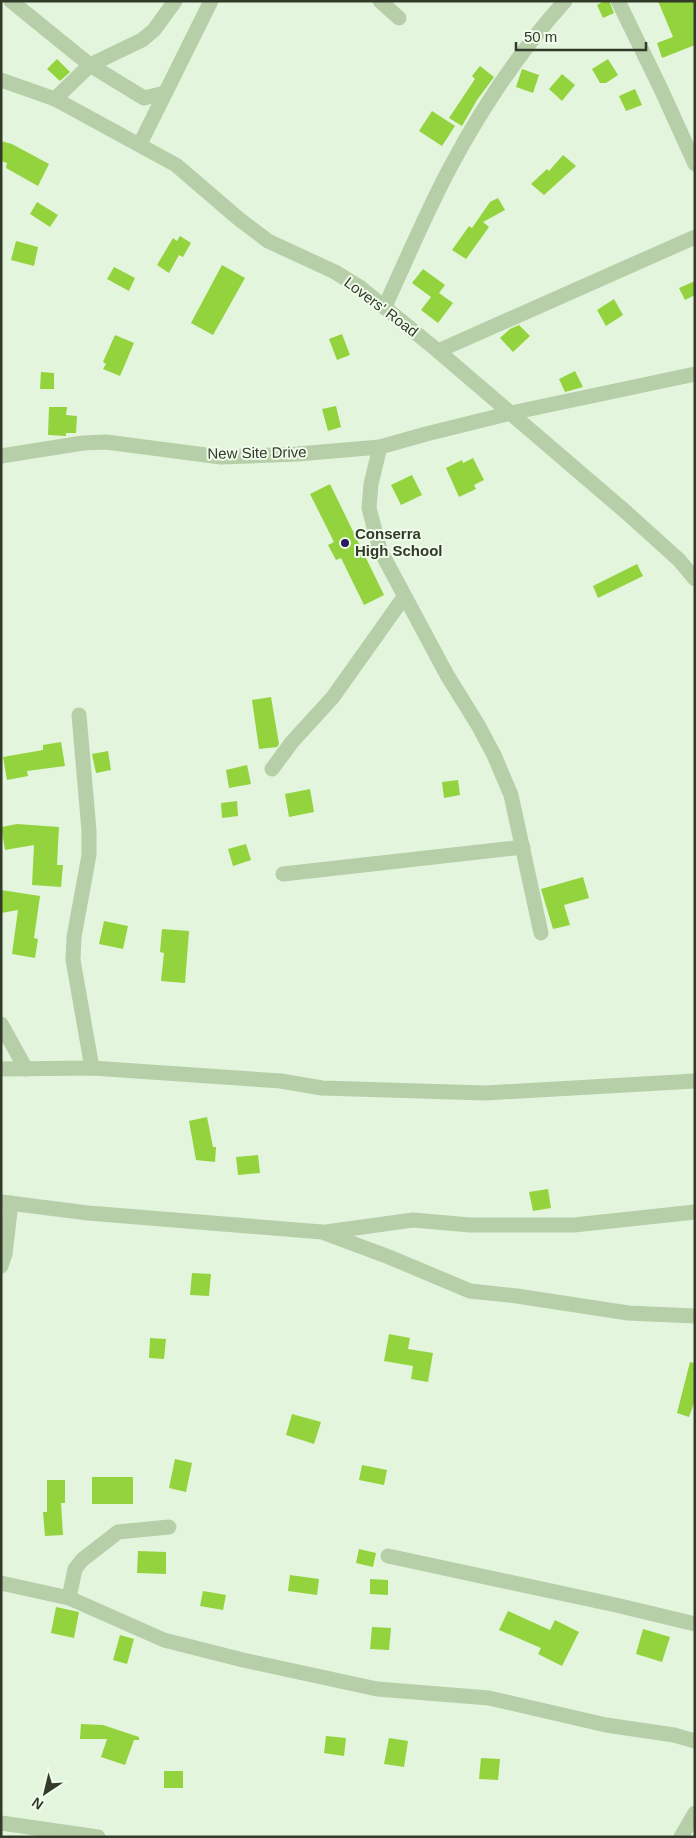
<svg xmlns="http://www.w3.org/2000/svg" width="696" height="1838" font-family="Arial,sans-serif">
	<style>
		.building { fill: #93d33d }
		.lines { fill: none; stroke-linecap: round; stroke-linejoin: round }
		.minor { stroke: #b6cfa8; stroke-width: 15 }
		.poi-dot { fill: #2b1962; stroke: #f0fceb; stroke-width: 2 }
		.labels { text-anchor: middle; stroke-width: 4; stroke-linejoin: round; paint-order: stroke }
		.street-label { font-size: 15px; fill: #323b29; stroke: #f0fceb }
		.poi-label { font-size: 15px; font-weight: bold; fill: #323b29; stroke: #f0fceb; text-anchor: start }
	</style>
	<rect width="100%" height="100%" fill="#e4f5de"/>
	<!-- building -->
	<g class="building">
		<path d="M604,1h5l5,12 -11,5 -6,-13z"/>
		<path d="M658,1h37v44l-33,13 -5,-15 16,-6z"/>
		<path d="M57,59l13,13 -10,9 -13,-12z"/>
		<path d="M608,59l10,16 -12,8h-6l-8,-14z"/>
		<path d="M480,66l14,11 -17,23 -15,26 -13,-8 26,-39 -3,-3z"/>
		<path d="M522,69l17,6 -6,18 -17,-6z"/>
		<path d="M562,74l13,11 -13,16 -13,-12z"/>
		<path d="M635,89l7,16 -16,6 -7,-15z"/>
		<path d="M432,111l23,15 -13,20 -23,-15z"/>
		<path d="M1,141l11,3 37,20 -11,22 -32,-18 1,-5 -6,-2z"/>
		<path d="M563,155l13,11 -32,29 -13,-11 16,-15 2,2z"/>
		<path d="M498,198l7,12 -22,12 6,5 -23,32 -14,-9 17,-24 3,2 18,-26z"/>
		<path d="M37,202l21,13 -8,12 -20,-13z"/>
		<path d="M180,236l11,7 -8,14 -4,-2 -10,18 -12,-8 16,-27 4,3z"/>
		<path d="M16,241l22,6 -4,19 -23,-6z"/>
		<path d="M222,265l23,13 -32,57 -22,-12z"/>
		<path d="M114,267l21,11 -6,13 -22,-12z"/>
		<path d="M423,269l22,16 -6,8 14,10 -15,20 -17,-13 10,-13 -19,-14z"/>
		<path d="M695,281v14l-10,5 -6,-12z"/>
		<path d="M614,299l9,16 -17,11 -9,-16z"/>
		<path d="M519,325l11,11 -17,16 -13,-14 10,-9z"/>
		<path d="M342,334l8,21 -13,5 -8,-21z"/>
		<path d="M115,335l19,8 -14,33 -17,-7 3,-5 -3,-2z"/>
		<path d="M575,371l8,16 -18,5 -6,-13z"/>
		<path d="M41,372l13,1v16h-14z"/>
		<path d="M336,406l5,21 -13,4 -6,-22z"/>
		<path d="M49,407h18l-1,8 11,1 -1,17h-10v3l-18,-1z"/>
		<path d="M473,458l11,22 -10,5 2,4 -17,8 -13,-29 16,-8 1,3z"/>
		<path d="M412,475l10,20 -21,10 -10,-20z"/>
		<path d="M330,484l54,111 -20,10 -23,-47 -5,2 -8,-15 6,-3 -24,-48z"/>
		<path d="M637,564l6,12 -45,22 -5,-12z"/>
		<path d="M271,697l8,47 -2,3 -18,2 -7,-49z"/>
		<path d="M61,742l4,24 -38,5 1,5 -21,4 -4,-23 40,-7v-5z"/>
		<path d="M108,751l3,19 -15,3 -4,-19z"/>
		<path d="M247,765l4,19 -22,4 -3,-18z"/>
		<path d="M458,780l2,15 -16,3 -2,-16z"/>
		<path d="M310,789l4,23 -25,5 -4,-23z"/>
		<path d="M237,801l1,15 -16,2 -1,-15z"/>
		<path d="M17,824l42,3 -2,38h6l-2,22 -29,-2 2,-40 -29,5 -4,-23z"/>
		<path d="M246,844l5,16 -18,6 -5,-17z"/>
		<path d="M583,877l6,21 -25,7 6,20 -17,4 -12,-40z"/>
		<path d="M1,890l39,6 -6,42 4,1 -3,19 -23,-4 6,-44 -17,3z"/>
		<path d="M104,921l24,5 -5,23 -24,-5z"/>
		<path d="M162,929l27,2 -4,52 -24,-2 3,-28 -4,-1z"/>
		<path d="M207,1117l6,30h3l-1,15 -19,-2 -7,-39z"/>
		<path d="M258,1155l2,18 -22,2 -2,-18z"/>
		<path d="M548,1189l3,19 -18,3 -4,-19z"/>
		<path d="M192,1273l19,1 -2,22 -19,-1z"/>
		<path d="M389,1334l21,4 -2,11 25,4 -5,29 -17,-3 2,-13 -29,-5z"/>
		<path d="M150,1338l16,1 -2,20 -15,-1z"/>
		<path d="M690,1362l5,1v37l-6,17 -12,-4z"/>
		<path d="M292,1414l29,8 -7,22 -28,-9z"/>
		<path d="M175,1459l17,4 -6,29 -17,-4z"/>
		<path d="M362,1465l25,5 -3,15 -25,-5z"/>
		<rect x="92" y="1477" width="41" height="27"/>
		<path d="M47,1480h18v23h-4l2,32 -18,1 -2,-24h4z"/>
		<path d="M359,1549l17,4 -3,14 -17,-4z"/>
		<path d="M138,1551l28,1v22l-29,-1z"/>
		<path d="M290,1575l29,4 -2,16 -29,-4z"/>
		<path d="M370,1579l18,1v15l-18,-1z"/>
		<path d="M203,1591l23,4 -3,15 -23,-4z"/>
		<path d="M56,1607l23,5 -5,26 -23,-5z"/>
		<path d="M508,1611l42,19 5,-10 24,12 -17,34 -24,-12 3,-6 -42,-18z"/>
		<path d="M372,1627l19,1 -2,22 -19,-1z"/>
		<path d="M643,1629l27,8 -8,25 -26,-8z"/>
		<path d="M120,1635l14,4 -7,25 -14,-4z"/>
		<path d="M81,1724l22,1 36,12v3h-5l-9,25 -24,-8 6,-18h-27z"/>
		<path d="M326,1736l20,2 -2,18 -20,-3z"/>
		<path d="M389,1738l19,3 -4,26 -20,-3z"/>
		<path d="M481,1758l19,1 -2,21 -19,-1z"/>
		<rect x="164" y="1771" width="19" height="17"/>
	</g>
	<g class="lines">
		<!-- minor -->
		<g class="minor">
			<path d="M11,1l79,64 54,33 21,-5"/>
			<path d="M380,1l19,17"/>
			<path d="M618,1l42,86 35,77"/>
			<path d="M1,80l54,19 121,66 63,54 29,22 67,31 26,16 77,63 189,162 52,47 16,19"/>
			<path d="M55,99l35,-34 52,-25 12,-10 21,-29"/>
			<path d="M140,144l71,-143"/>
			<path d="M385,306c22,-47 42,-96 67,-142 31,-58 69,-114 113,-163"/>
			<path d="M438,351l257,-114"/>
			<path d="M380,447l-9,37 -2,24 11,42 67,125 31,50 16,30 17,40 30,138"/>
			<path d="M1,456l82,-13 23,-1 115,15 77,-3 82,-7 46,-13 85,-21 184,-39"/>
			<path d="M79,715l10,116v24l-15,82 -1,23 19,108"/>
			<path d="M272,769l20,-27 41,-45 71,-100"/>
			<path d="M283,874l240,-27"/>
			<path d="M1,1024l25,45"/>
			<path d="M1,1069l91,-1 189,13 41,7 163,5 210,-12"/>
			<path d="M1,1202l87,11 234,19 67,25 81,34 47,5 111,17 67,3"/>
			<path d="M326,1232l87,-12 57,5h104l121,-13"/>
			<path d="M1,1266l4,-12 6,-51"/>
			<path d="M388,1556l228,49 79,19"/>
			<path d="M1,1583l68,15 95,42 79,20 134,29 112,9 117,27 68,10 21,6"/>
			<path d="M69,1598l6,-29 7,-9 36,-28 51,-5"/>
			<path d="M1,1823l97,14"/>
			<path d="M681,1837l14,-24"/>
		</g>
	</g>
	<!-- markers -->
	<circle class="poi-dot" cx="345" cy="543" r="5"/>
	<g class="labels">
		<!-- street labels -->
		<g class="street-label">
			<text transform="translate(381 307) rotate(37)" y="5">Lovers' Road</text>
			<text transform="translate(257 453) rotate(-1)" y="5">New Site Drive</text>
		</g>
		<!-- poi labels -->
		<g class="poi-label">
			<text x="355" y="539">Conserra<tspan x="355" dy="17">High School</tspan></text>
		</g>
	</g>
	<!-- border -->
	<rect width="696" height="1838" fill="none" stroke="#323b29" stroke-width="5"/>
	<!-- north arrow -->
	<g transform="translate(45 1793) rotate(215)" stroke="#f0fceb" stroke-width="4" paint-order="stroke">
	<path d="M0-4L9 19L0 12L-9 19Z" fill="#323b29"/>
	<text y="-8" font-size="14" font-weight="bold" text-anchor="middle" fill="#323b29">N</text>
	</g>
	<!-- scale -->
	<path d="M516 42v8h130v-8" fill="none" stroke="#323b29" stroke-width="2.5"/>
	<text x="524" y="42" font-size="15" fill="#323b29" stroke="#f0fceb" stroke-width="4" paint-order="stroke">50 m</text>
</svg>
